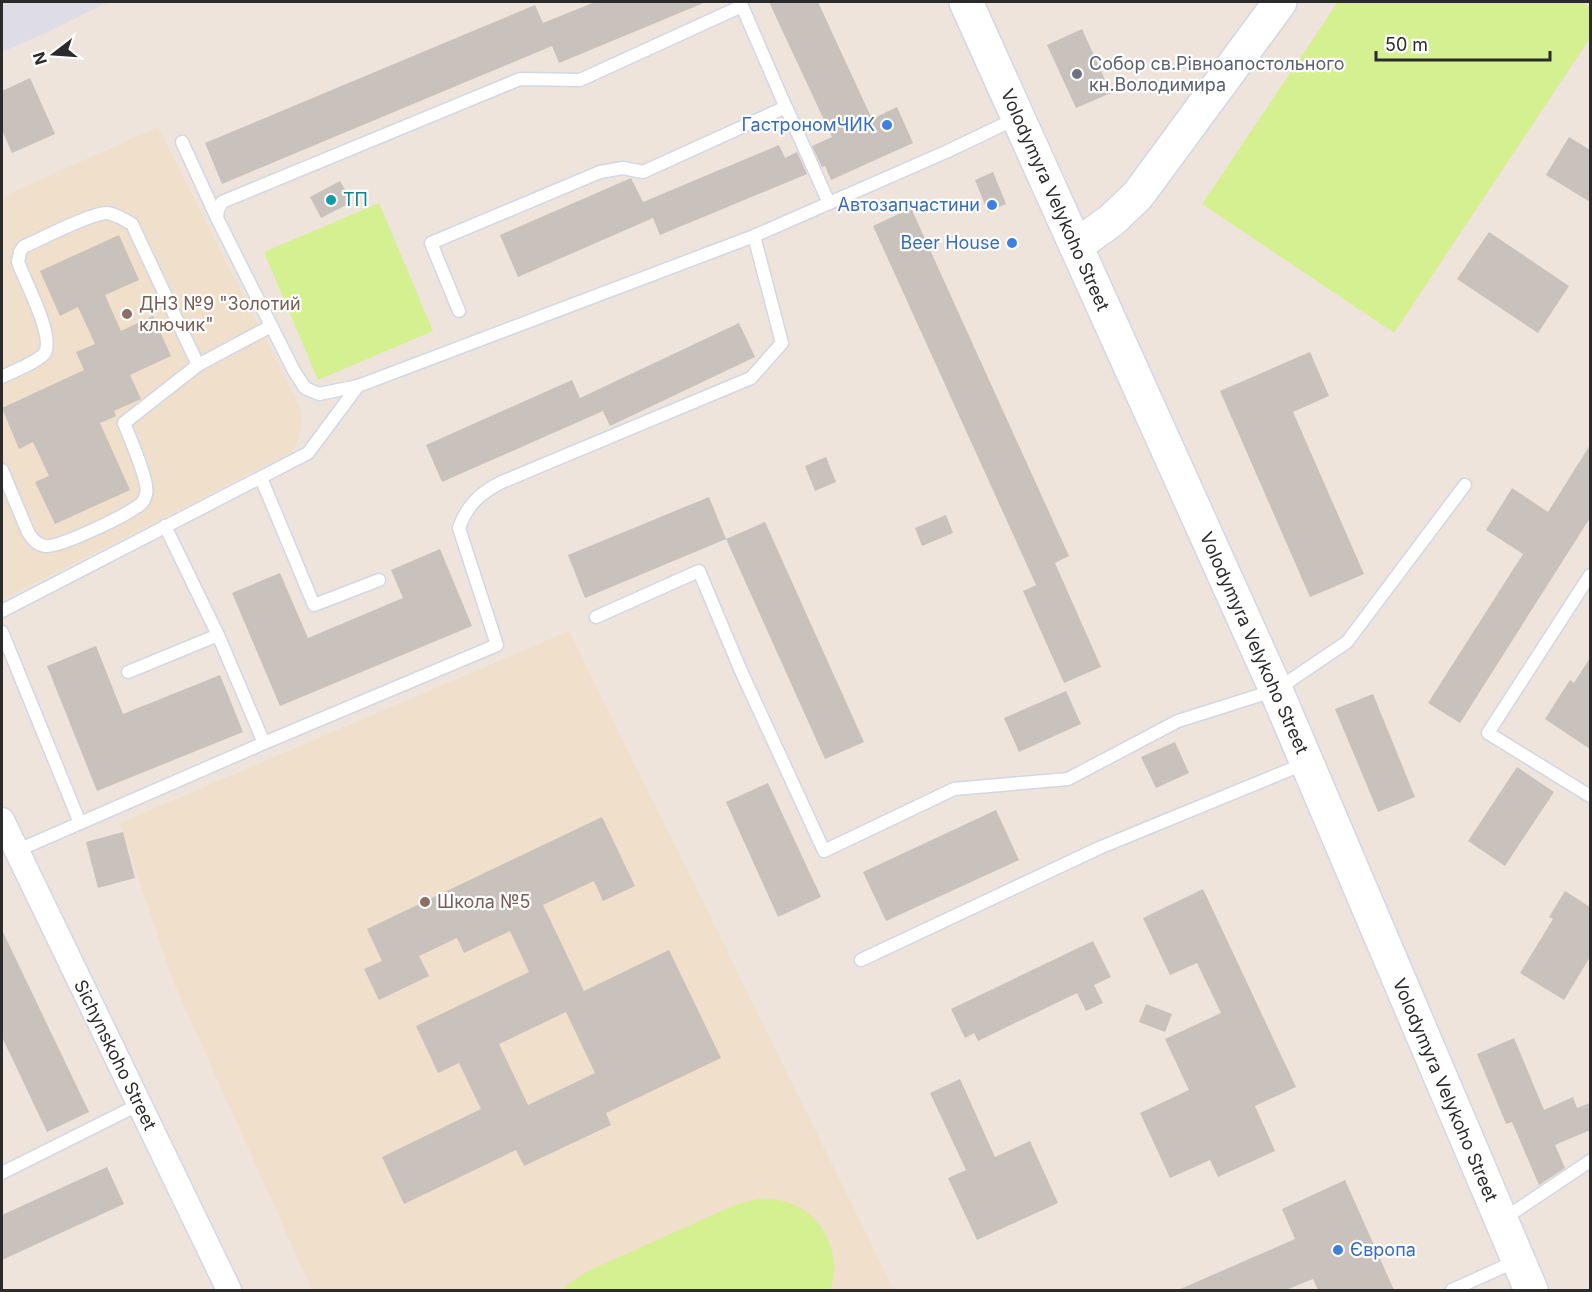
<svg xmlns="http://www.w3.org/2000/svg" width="1592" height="1292" font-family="Inter,sans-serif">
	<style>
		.industrial { fill: #dedde6 }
		.education { fill: #f0dfca }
		.pitch { fill: #d4f090 }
		.building { fill: #c9c1bb; fill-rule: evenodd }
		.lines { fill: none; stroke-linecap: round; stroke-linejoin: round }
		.service-casing { stroke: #d1d7e4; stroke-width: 15 }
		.minor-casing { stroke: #d1d7e4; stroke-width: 27 }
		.secondary-casing { stroke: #d1d7e4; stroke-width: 36 }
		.service { stroke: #fff; stroke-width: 12 }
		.minor { stroke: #fff; stroke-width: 24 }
		.secondary { stroke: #fff; stroke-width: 33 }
		.worship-dot { fill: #6b7280; stroke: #fff; stroke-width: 2 }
		.shop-dot { fill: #3f7fe0; stroke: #fff; stroke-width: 2 }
		.culture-dot { fill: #0f9aa8; stroke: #fff; stroke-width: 2 }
		.education-dot { fill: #8d6e63; stroke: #fff; stroke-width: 2 }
		.labels { text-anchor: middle; stroke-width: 4.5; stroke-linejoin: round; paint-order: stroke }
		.worship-label { font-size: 18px; fill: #5b616d; stroke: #fff; text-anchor: start }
		.shop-label { font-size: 18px; fill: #366cbe; stroke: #fff; text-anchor: end }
		.culture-label { font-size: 18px; fill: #0d838f; stroke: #fff; text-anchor: start }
		.street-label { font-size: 18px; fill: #2b2b2b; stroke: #fff }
		.education-label { font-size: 18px; fill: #785e54; stroke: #fff; text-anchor: start }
	</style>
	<rect width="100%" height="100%" fill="#eee4dc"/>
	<!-- industrial -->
	<path class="industrial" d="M2,2h107l-72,35 -35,15z"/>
	<!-- education -->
	<g class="education">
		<path d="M158,127l142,281 2,15 -4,19 -7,10 -5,3 -284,145v-403z"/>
		<path d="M569,631l325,659h-582l-139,-309 -53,-158z"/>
	</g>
	<!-- pitch -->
	<g class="pitch">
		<path d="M1338,2h244l8,5v31l-196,295 -192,-129z"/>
		<path d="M379,203l54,128 -115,49 -54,-128z"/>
		<path d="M758,1199c15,0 29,1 42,9 27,15 42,53 30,82h-267l3,-4 20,-14 149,-67z"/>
	</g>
	<!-- building -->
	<g class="building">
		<path d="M595,2h111l-147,61 -7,-17 -330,138 -17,-41 330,-138 8,18z"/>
		<path d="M769,2h49l54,117 25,-12 16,36 -82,37 -6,-14 -3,1 -10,-21 20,-9z"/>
		<path d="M1082,29l29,64 -35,15 -29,-63z"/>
		<path d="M30,78l25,56 -43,19 -10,-23v-39z"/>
		<path d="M1569,137l21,13v52l-44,-27z"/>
		<path d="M779,145l6,13 12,-6 10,22 -147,61 -7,-17 -135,59 -18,-42 131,-57 12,24z"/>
		<path d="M993,172l13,32 -18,8 -13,-32z"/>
		<path d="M340,181l12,21 -31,16 -11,-21z"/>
		<path d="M911,208l158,348 -14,7 46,104 -37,16 -41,-92 13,-6 -163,-359z"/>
		<path d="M1489,232l80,54 -31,47 -81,-54z"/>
		<path d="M119,235l20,45 -34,15 16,36 32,-15 18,40 -41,19 11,24 -27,12 2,5 -16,7 30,67 -75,34 -20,-42 14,-6 -16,-34 -14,7 -17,-41 82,-38 -8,-18 19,-8 -17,-37 -18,9 -20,-45z"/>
		<path d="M739,323l16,34 -145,69 -7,-15 -161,71 -16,-37 146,-65 8,18z"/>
		<path d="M1310,352l19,44 -36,16 71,162 -54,23 -90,-206z"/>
		<path d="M1590,445v73l-130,205 -32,-20 95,-149 -37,-24 26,-42 36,24z"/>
		<path d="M826,457l10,25 -21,9 -10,-25z"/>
		<path d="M709,497l17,42 -141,59 -17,-43z"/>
		<path d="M946,515l7,18 -31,13 -7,-18z"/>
		<path d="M765,522l99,220 -39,17 -99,-220z"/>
		<path d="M440,549l32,77 -192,80 -48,-113 48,-20 28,65 95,-40 -12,-28z"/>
		<path d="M96,646l27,68 97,-39 23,57 -146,59 -50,-125z"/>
		<path d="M1590,658v91l-45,-30 25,-39 4,3z"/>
		<path d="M1066,691l15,33 -62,28 -15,-34z"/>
		<path d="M1373,694l42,103 -37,15 -43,-103z"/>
		<path d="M1175,742l14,31 -33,15 -15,-31z"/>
		<path d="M1517,767l37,25 -49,74 -37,-25z"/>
		<path d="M768,783l53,114 -43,20 -52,-115z"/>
		<path d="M996,810l23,50 -133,61 -23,-49z"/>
		<path d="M602,817l33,69 -32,15 -9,-20 -51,24 41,86 85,-41 52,108 -115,55 5,12 -87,41 -8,-16 -112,54 -22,-47 99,-48 -22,-46 -21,10 -22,-47 113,-54 -19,-41 -46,22 -7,-15 -38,18 10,20 -50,24 -15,-31 18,-8 -15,-32zM566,1012l29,61 -67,32 -29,-61z"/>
		<path d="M123,832l12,46 -37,10 -12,-46z"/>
		<path d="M1203,889l93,198 -41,19 20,45 -57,26 -8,-17 -40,18 -30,-65 49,-23 -24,-51 56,-26 -24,-50 -27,12 -27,-57z"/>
		<path d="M1565,891l25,16v50l-26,43 -44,-27 33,-54 -4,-2z"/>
		<path d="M2,930l87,182 -42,20 -45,-95z"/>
		<path d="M1093,941l18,36 -17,8 9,18 -17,8 -9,-18 -99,48 -4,-8 -9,5 -14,-29z"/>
		<path d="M1146,1004l26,10 -7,18 -26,-10z"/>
		<path d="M1514,1038l30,72 29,-13 4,11 13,-5v27l-35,15 10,23 -26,17 -27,-63 -6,2 -29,-70z"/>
		<path d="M960,1079l35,78 35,-16 28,62 -81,37 -29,-62 18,-8 -36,-77z"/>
		<path d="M107,1167l17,37 -122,56v-45z"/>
		<path d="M1345,1180l49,110h-76l-5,-11 -27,11h-108l117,-51 -13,-30z"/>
	</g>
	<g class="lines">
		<!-- service casing -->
		<g class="service-casing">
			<g id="service">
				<path d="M182,142l35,76"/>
				<path d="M459,311l-28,-68 169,-71 23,-4 20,4 143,-65 43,96"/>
				<path d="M198,365l73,-39"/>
				<path d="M2,377c13,-7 30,-12 41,-22 15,-14 -19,-75 -25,-93l2,-10 3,-5c18,-8 66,-33 83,-34 9,0 18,7 26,11l66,141 -74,58c5,13 26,60 22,71 -1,6 -5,11 -11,14 -13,9 -76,40 -90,38 -8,-1 -13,-7 -17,-14l-26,-62"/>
				<path d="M358,386l-39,8 -14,-6 -11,-17 -77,-153 1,-8 4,-8 298,-123 60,1 162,-74 48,111"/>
				<path d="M261,478l53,127 65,-25"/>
				<path d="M1590,575l-102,158 102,63"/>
				<path d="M2,611l306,-158 50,-67 396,-150 194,-85 69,-33"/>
				<path d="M596,617l103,-46 42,100 83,180 130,-62 114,-10 110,-58 98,-31 71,-48 118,-157"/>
				<path d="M2,632l78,191"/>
				<path d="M218,635l46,108"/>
				<path d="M128,672l90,-37 -53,-109"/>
				<path d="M16,851l248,-108 233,-98 -38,-117c8,-23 22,-36 43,-46l249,-104 31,-35 -28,-107"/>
				<path d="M861,960l238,-112 207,-85"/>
				<path d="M2,1173l138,-69"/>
				<path d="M1502,1220l88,-59"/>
				<path d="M1452,1290l64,-29"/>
			</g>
		</g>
		<!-- minor casing -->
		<g class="minor-casing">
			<path id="minor" d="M2,820l227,470"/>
		</g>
		<!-- secondary casing -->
		<g class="secondary-casing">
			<g id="secondary">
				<path d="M966,2l310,688 255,600"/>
				<path d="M1076,246l36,-26 26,-25 142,-193"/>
			</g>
		</g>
		<!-- service -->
		<use href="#service" class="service"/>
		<!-- minor -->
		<use href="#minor" class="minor"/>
		<!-- secondary -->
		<use href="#secondary" class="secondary"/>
	</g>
	<!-- markers -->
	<circle class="worship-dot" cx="1077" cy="74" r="6"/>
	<g class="shop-dot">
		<circle cx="887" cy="125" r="6"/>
		<circle cx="992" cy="205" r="6"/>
		<circle cx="1012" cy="243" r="6"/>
		<circle cx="1338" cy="1250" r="6"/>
	</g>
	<circle class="culture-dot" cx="331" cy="200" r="6"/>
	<g class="education-dot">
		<circle cx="127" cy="314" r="6"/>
		<circle cx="425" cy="902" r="6"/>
	</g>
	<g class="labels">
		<!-- worship labels -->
		<g class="worship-label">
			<text x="1089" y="70">Собор св.Рівноапостольного<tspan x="1089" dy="21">кн.Володимира</tspan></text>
		</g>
		<!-- shop labels -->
		<g class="shop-label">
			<text x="875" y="131">ГастрономЧИК</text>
			<text x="980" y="211">Автозапчастини</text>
			<text x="1000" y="249">Beer House</text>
			<text x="1350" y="1256" text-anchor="start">Європа</text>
		</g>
		<!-- culture labels -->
		<g class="culture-label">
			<text x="343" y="206">ТП</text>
		</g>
		<!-- street labels -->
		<g class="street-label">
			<text transform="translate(1055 200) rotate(66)" y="6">Volodymyra Velykoho Street</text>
			<text transform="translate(1254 643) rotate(66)" y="6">Volodymyra Velykoho Street</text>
			<text transform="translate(115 1055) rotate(64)" y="6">Sichynskoho Street</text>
			<text transform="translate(1445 1090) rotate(67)" y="6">Volodymyra Velykoho Street</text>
		</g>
		<!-- education labels -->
		<g class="education-label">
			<text x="139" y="310">ДНЗ №9 "Золотий<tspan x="139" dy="21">ключик"</tspan></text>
			<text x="437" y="908">Школа №5</text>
		</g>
	</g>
	<!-- border -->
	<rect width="1592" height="1292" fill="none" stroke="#2b2b2b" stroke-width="6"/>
	<!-- north arrow -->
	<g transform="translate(54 54) rotate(253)" stroke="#ffffff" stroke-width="4.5" paint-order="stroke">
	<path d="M0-4.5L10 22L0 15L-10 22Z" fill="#2b2b2b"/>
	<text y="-9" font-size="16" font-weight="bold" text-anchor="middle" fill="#2b2b2b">N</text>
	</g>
	<!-- scale -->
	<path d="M1376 51v9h174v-9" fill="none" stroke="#2b2b2b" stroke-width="3"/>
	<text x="1385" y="51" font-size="18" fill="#2b2b2b" stroke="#ffffff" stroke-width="4.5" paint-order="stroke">50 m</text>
</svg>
